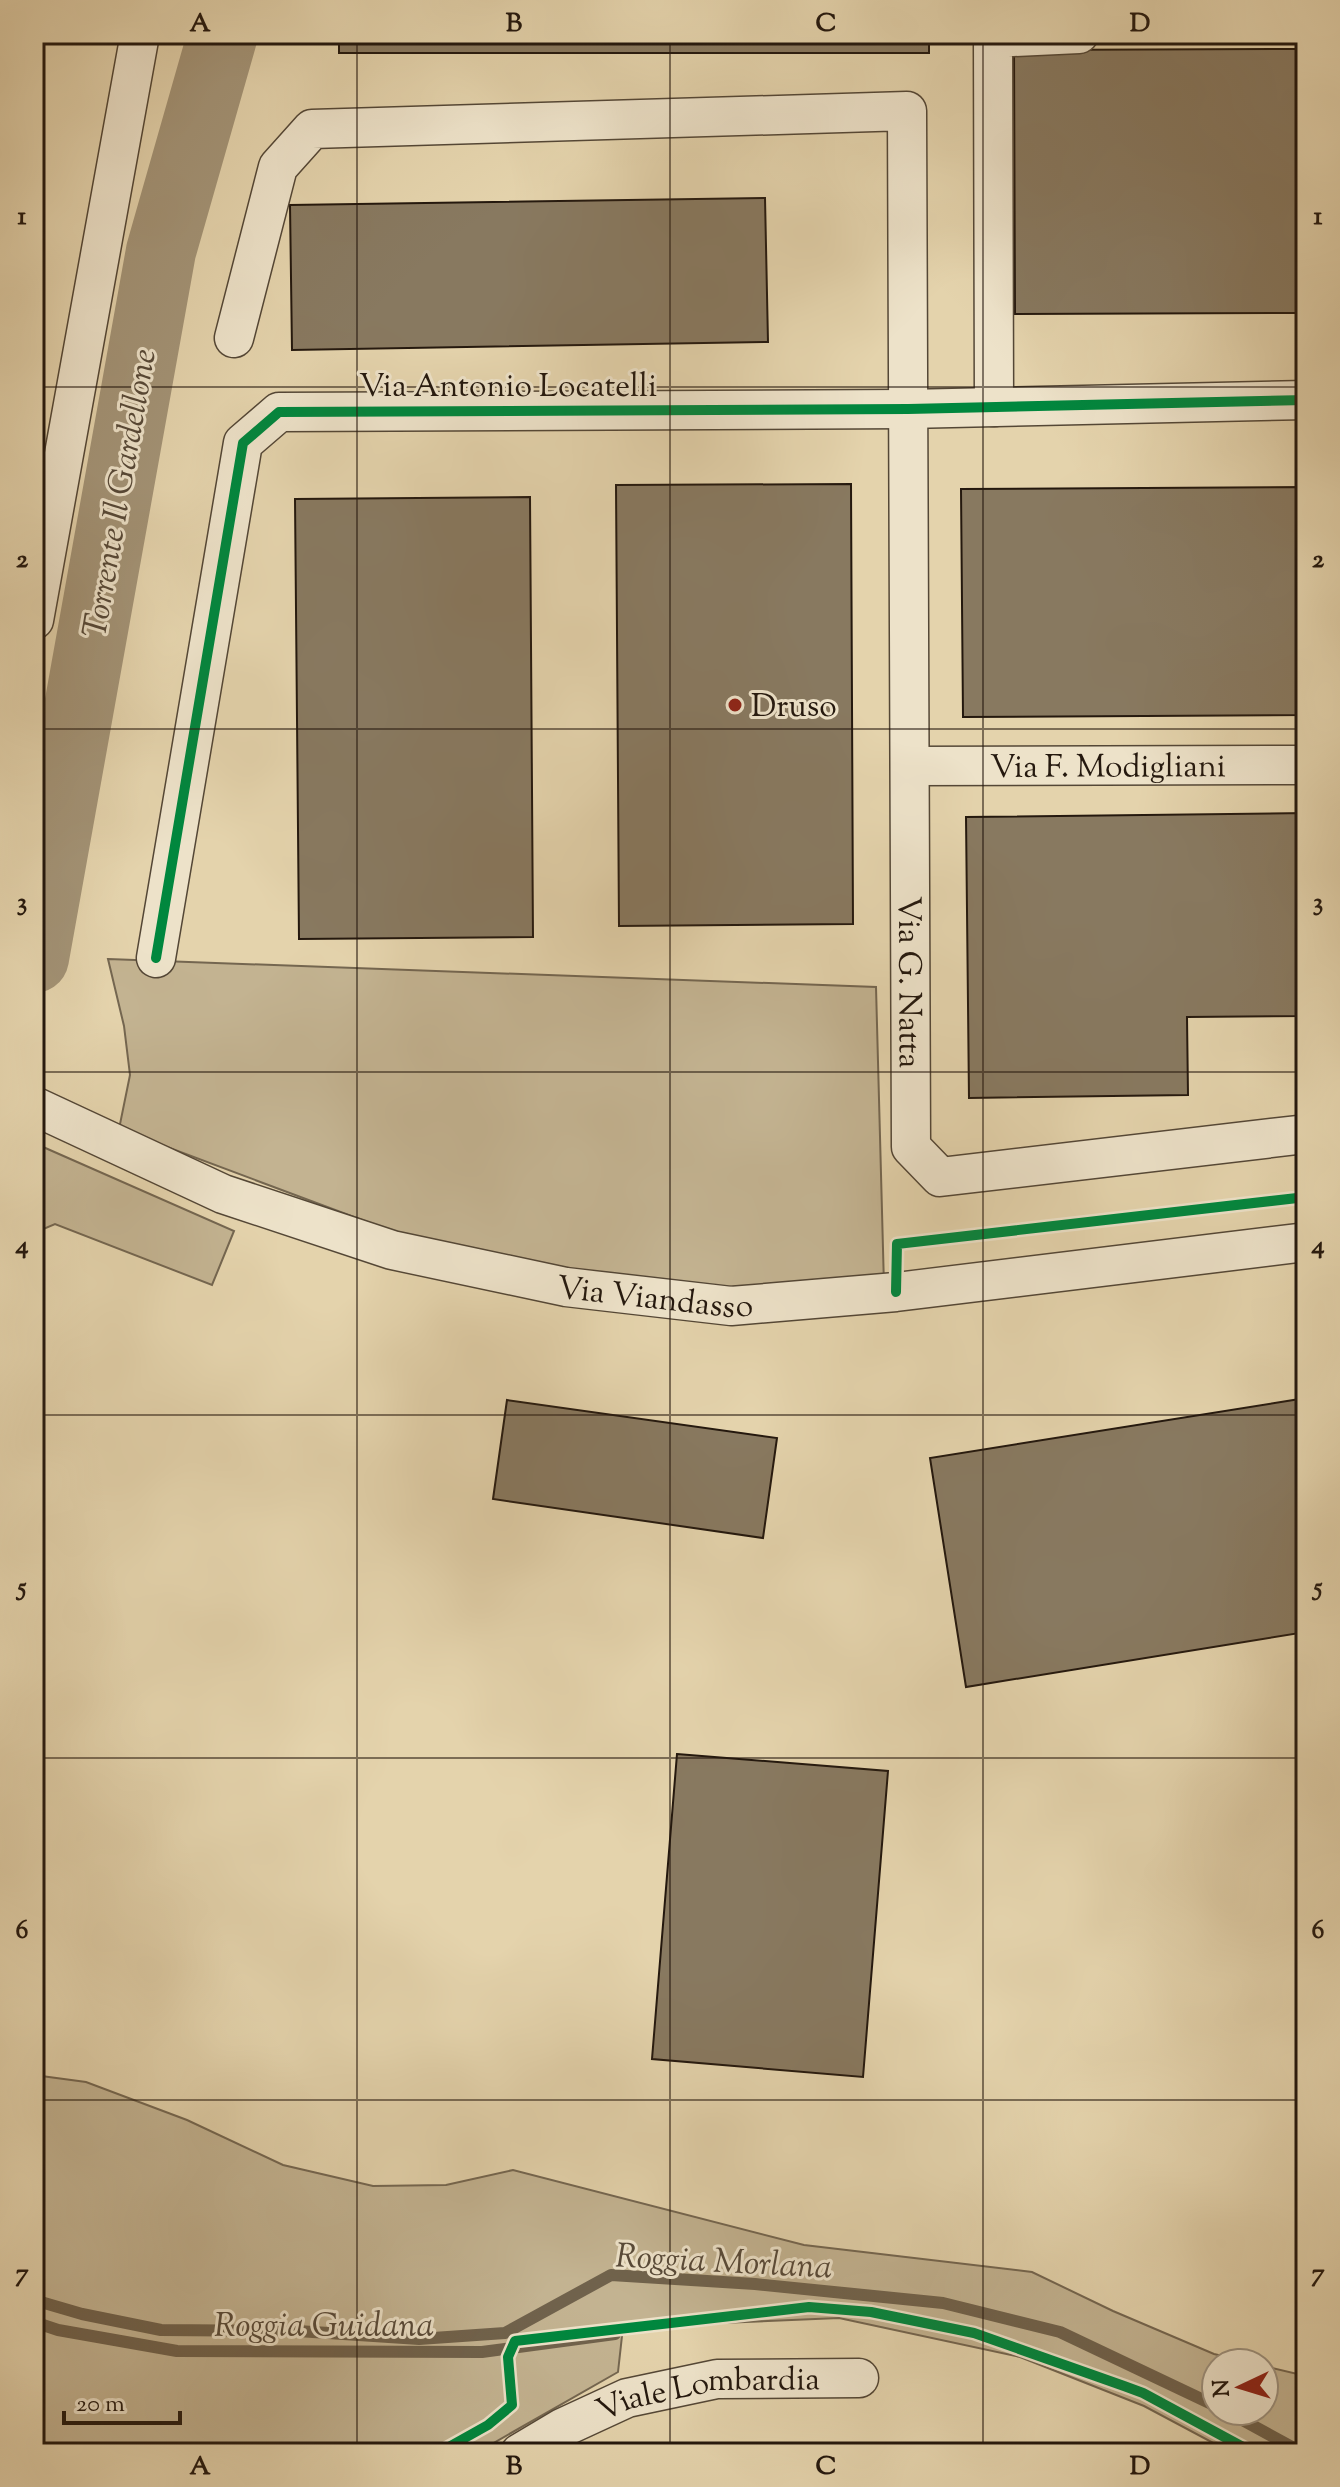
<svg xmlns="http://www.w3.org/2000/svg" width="1340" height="2487" font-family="'Sorts Mill Goudy',serif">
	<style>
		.green { fill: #c3b391; stroke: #746650; stroke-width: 2 }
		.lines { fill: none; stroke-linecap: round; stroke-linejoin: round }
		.stream { stroke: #70624c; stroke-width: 12 }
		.river { stroke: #a39376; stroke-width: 70 }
		.building { fill: #887960; stroke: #24180e; stroke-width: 2 }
		.minor-casing { stroke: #544736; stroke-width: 41 }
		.minor { stroke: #ede2c9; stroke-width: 38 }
		.cycleway-casing { stroke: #ede2c9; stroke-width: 15 }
		.cycleway { stroke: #00873e; stroke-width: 10 }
		.grid { fill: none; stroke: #24180e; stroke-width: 2; stroke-opacity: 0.55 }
		.poi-dot { fill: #8f2418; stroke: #ede2c9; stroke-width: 3 }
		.labels { text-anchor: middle; stroke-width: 6; stroke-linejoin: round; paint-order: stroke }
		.street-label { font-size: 32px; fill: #24180e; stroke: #ede2c9 }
		.poi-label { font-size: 32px; fill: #24180e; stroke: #ede2c9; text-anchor: start }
		.water-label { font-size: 34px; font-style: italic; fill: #574938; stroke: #ede2c9 }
		.neatline { fill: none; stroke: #24180e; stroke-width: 3 }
		.grid-label { font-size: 26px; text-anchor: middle; font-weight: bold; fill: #24180e }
	</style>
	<rect width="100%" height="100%" fill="#e4d3ac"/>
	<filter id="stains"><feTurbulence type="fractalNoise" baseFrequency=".0025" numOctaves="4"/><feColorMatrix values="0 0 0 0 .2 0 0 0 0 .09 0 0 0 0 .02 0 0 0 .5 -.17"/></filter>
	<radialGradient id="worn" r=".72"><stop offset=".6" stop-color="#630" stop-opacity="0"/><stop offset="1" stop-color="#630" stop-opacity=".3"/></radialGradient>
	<!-- green -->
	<g class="green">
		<path d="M108,959l768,28 8,299 -96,6 -172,-11 -184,-30 -62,-28 -251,-94 11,-54 -6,-49z"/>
		<path d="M34,1143l200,88 -22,54 -157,-61 -21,9z"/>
		<path d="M34,2075l52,7 101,38 96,45 90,21 73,-1 67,-15 291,75 228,27 81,39 101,43 39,9h-37v48h48v-45l42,10v77h-74l-88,-47 -124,-49 -181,-39 -216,9 -5,45 -142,81h-366l-76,-8z"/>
	</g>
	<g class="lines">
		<!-- stream -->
		<g class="stream">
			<path d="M34,2300l48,14 79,16 137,1 121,8 86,-6 106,-58 144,9 188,19 117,29 156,74"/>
			<path d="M34,2322l24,8 119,21 305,1 133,-18"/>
			<path d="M1226,2411l77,42"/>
		</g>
		<!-- river -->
		<path class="river" d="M34,958l127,-707 62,-217"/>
	</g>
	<!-- building -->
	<g class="building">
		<rect x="339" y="34" width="590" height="19"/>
		<path d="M1306,49v264l-291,1 -1,-264z"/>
		<path d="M765,198l3,144 -476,8 -2,-145z"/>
		<path d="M851,484l2,440 -234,2 -3,-441z"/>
		<path d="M1306,487v228l-343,2 -2,-228z"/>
		<path d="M530,497l3,440 -234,2 -4,-440z"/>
		<path d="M1306,813v203l-119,1 1,78 -219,3 -3,-281z"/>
		<path d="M1306,1398v234l-340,55 -36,-229z"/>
		<path d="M507,1400l270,38 -14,100 -270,-39z"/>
		<path d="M677,1754l211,17 -25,306 -211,-18z"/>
	</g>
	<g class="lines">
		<!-- minor casing -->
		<g class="minor-casing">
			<g id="minor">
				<path id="s1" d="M234,338l44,-171 34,-38 595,-18 4,1036 29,30 366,-43"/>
				<path d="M994,407l-1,-369 86,-4"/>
				<path d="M34,620l106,-586"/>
				<path id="s2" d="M910,766l396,-1"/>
				<path d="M156,958l87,-515 36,-31 629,-3 398,-9"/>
				<path id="s3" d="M34,1106l189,88 169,56 174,37 165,19 165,-14 410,-50"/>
				<path id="s4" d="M520,2453l42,-25 65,-30 90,-19 142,-1"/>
			</g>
		</g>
		<!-- minor -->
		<use href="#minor" class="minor"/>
		<!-- cycleway casing -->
		<g class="cycleway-casing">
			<g id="cycleway">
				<path d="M156,958l87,-515 36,-31 629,-3 398,-9"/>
				<path d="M896,1292l1,-48 409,-47"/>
				<path d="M438,2453l50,-28 24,-20 -4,-48 7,-16 294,-34 62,5 103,21 150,53 19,7 111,60"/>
			</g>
		</g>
		<!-- cycleway -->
		<use href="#cycleway" class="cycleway"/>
	</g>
	<!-- grid -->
	<path class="grid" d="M357,34v2419M670,34v2419M983,34v2419M34,387h1272M34,729h1272M34,1072h1272M34,1415h1272M34,1758h1272M34,2100h1272"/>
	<!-- markers -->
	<circle class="poi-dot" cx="735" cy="705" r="8"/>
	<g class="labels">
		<!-- street labels -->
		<g class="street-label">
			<text x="508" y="396">Via Antonio Locatelli</text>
			<text dy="11" stroke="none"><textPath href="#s2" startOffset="198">Via F. Modigliani</textPath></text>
			<text dy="11" stroke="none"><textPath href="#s1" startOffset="1694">Via G. Natta</textPath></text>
			<text dy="11" stroke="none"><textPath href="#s3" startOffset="654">Via Viandasso</textPath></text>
			<text dy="11" stroke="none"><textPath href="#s4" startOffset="202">Viale Lombardia</textPath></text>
		</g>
		<!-- poi labels -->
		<g class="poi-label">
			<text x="751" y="716">Druso</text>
		</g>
		<!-- water labels -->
		<g class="water-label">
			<text transform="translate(118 493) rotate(-80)" y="12">Torrente Il Gardellone</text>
			<text transform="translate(724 2260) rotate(3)" y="12">Roggia Morlana</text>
			<text x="324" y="2336">Roggia Guidana</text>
		</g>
	</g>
	<!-- margin -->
	<rect width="1340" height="2487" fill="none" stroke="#e4d3ac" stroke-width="88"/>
	<!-- north arrow -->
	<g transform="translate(1240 2387) rotate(266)"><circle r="38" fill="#ede2c9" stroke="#9d917e" stroke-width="2"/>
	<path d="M0-6L14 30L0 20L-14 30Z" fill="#8f2418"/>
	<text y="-12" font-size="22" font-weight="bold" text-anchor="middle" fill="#24180e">N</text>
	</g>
	<!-- scale -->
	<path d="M64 2411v12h116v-12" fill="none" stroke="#24180e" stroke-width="4"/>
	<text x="76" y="2411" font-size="24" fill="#24180e" stroke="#ede2c9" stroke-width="6" paint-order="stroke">20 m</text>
	<rect x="44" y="44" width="1252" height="2399" class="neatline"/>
	<g class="grid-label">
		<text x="200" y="31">A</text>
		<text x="514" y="31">B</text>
		<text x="826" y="31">C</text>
		<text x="1140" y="31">D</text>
		<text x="22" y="224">1</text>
		<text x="1318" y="224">1</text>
		<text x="22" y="567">2</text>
		<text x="1318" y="567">2</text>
		<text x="22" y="910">3</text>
		<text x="1318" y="910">3</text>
		<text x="22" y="1253">4</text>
		<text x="1318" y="1253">4</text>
		<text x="22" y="1595">5</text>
		<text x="1318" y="1595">5</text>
		<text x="22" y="1938">6</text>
		<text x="1318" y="1938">6</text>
		<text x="22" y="2281">7</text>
		<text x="1318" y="2281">7</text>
		<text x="200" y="2474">A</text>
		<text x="514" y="2474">B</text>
		<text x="826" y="2474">C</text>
		<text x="1140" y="2474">D</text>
	</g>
	<rect width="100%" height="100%" filter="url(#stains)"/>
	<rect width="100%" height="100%" fill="url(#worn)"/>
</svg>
